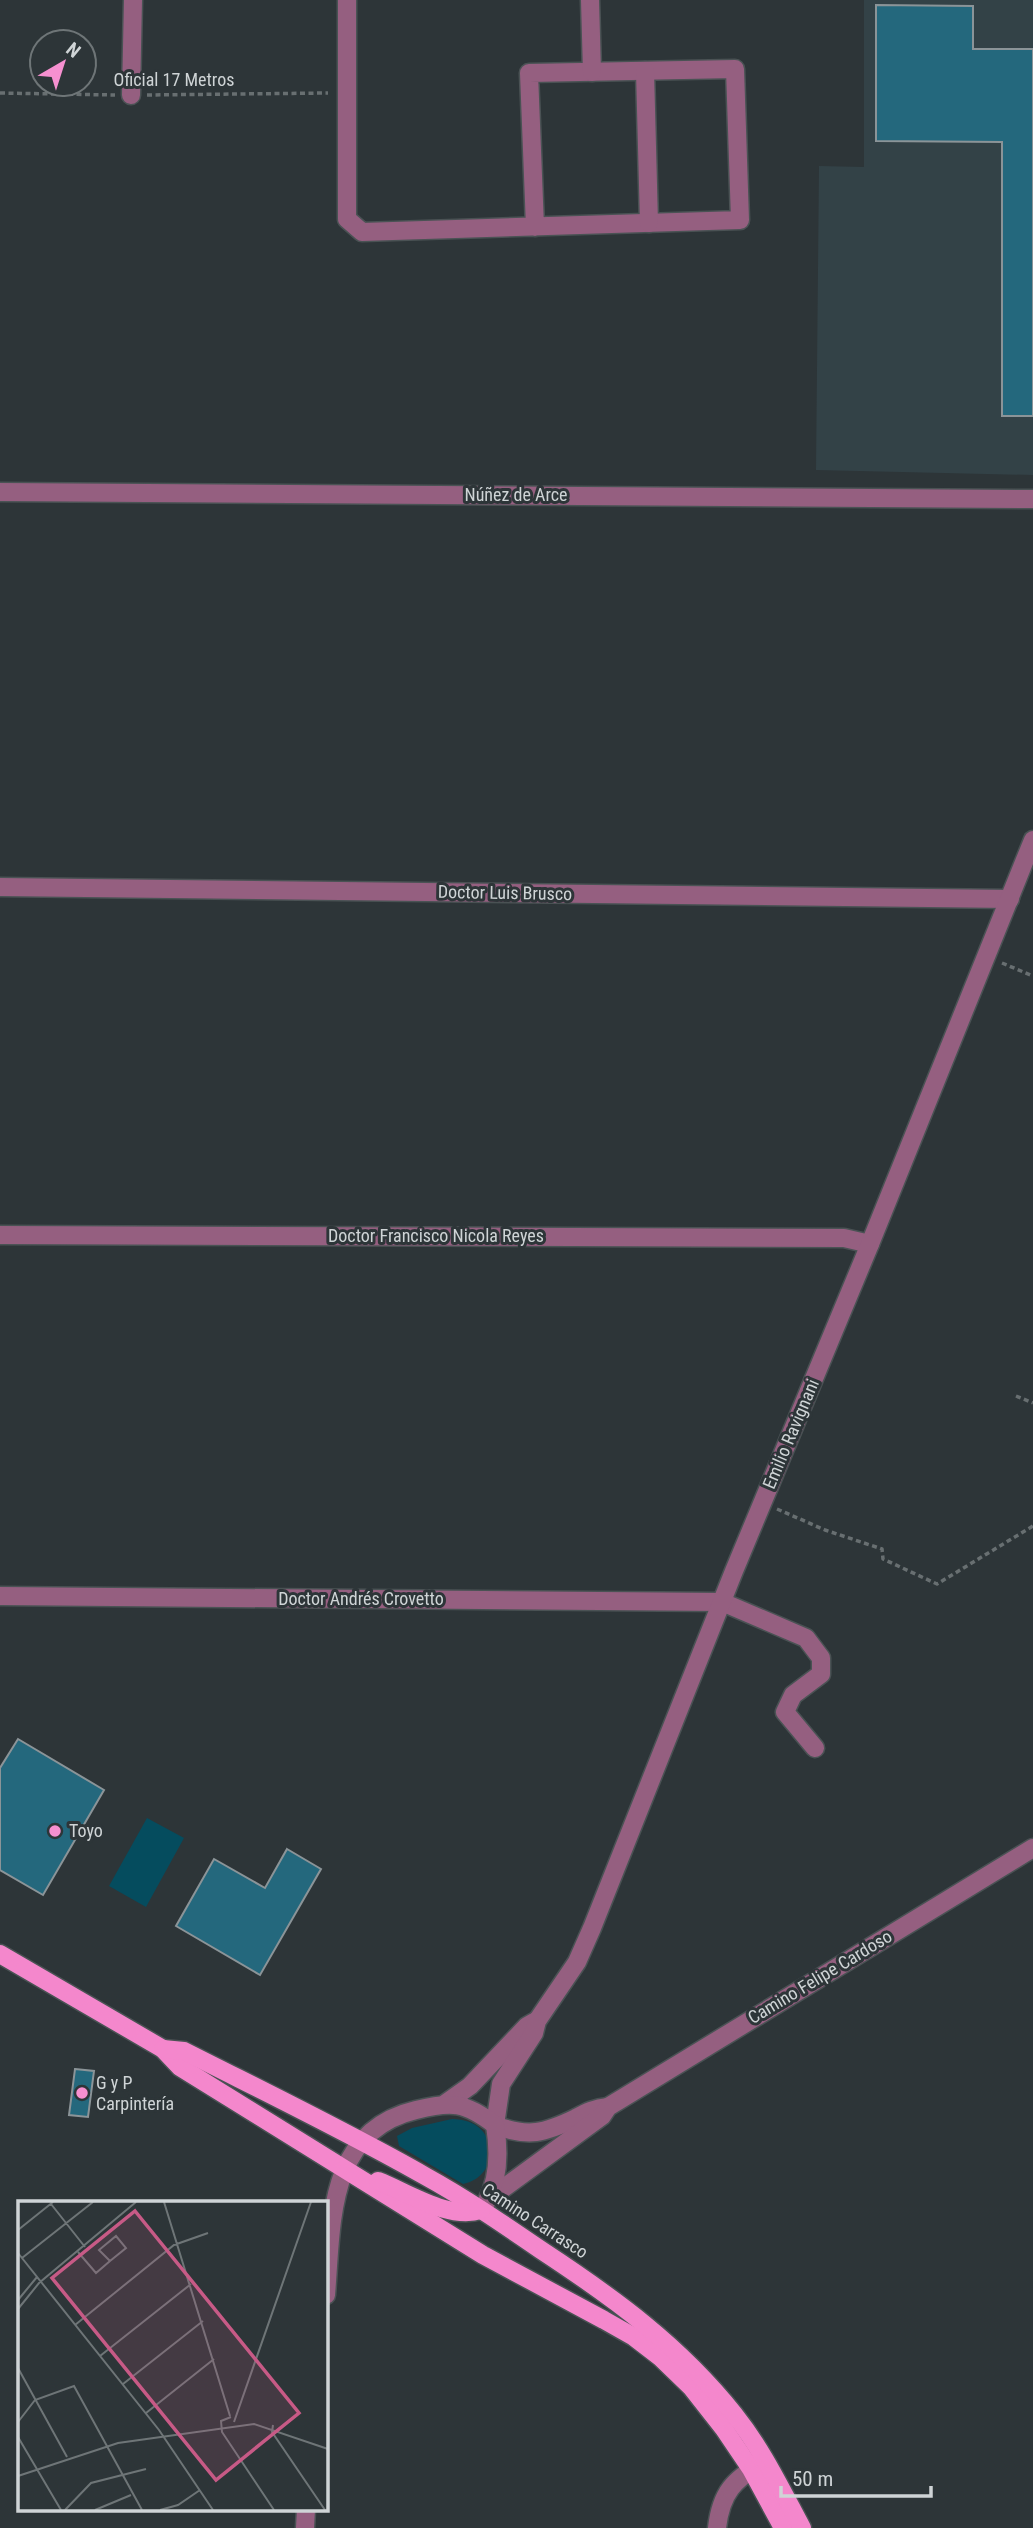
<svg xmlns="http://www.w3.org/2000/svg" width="1033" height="2528" font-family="'Roboto Condensed',sans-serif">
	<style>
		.built { fill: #334247 }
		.green { fill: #054c5e }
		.building { fill: #24687d; stroke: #8b9498; stroke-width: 2 }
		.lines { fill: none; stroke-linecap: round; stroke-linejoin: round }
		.minor-casing { stroke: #4a5254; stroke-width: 21 }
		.major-casing { stroke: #4a5254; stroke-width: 21 }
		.path { stroke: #686f71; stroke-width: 3.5; stroke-dasharray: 5 3.5; stroke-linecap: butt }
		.minor { stroke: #955f80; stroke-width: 18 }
		.major { stroke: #f487cc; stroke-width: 18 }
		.poi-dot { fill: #f690d0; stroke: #2d3538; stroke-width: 2.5 }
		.labels { text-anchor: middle; stroke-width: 6; stroke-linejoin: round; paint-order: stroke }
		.street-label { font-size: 18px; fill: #cfd4d6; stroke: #2d3538 }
		.poi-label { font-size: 18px; fill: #cfd4d6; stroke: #2d3538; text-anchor: start }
		.inset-road { fill: none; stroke: #6e7577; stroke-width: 2 }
		.view { fill: #c75a86; fill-opacity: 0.15; stroke: #c75a86; stroke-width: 3.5 }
		.inset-edge { fill: none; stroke: #cfd4d6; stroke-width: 3.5 }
	</style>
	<rect width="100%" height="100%" fill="#2d3538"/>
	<!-- built -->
	<path class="built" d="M864,0h169v475l-217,-5 3,-304 45,1z"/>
	<!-- green -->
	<g class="green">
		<path d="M147,1818l37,20 -38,69 -37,-21z"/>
		<path d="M452,2119c48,0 50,57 11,65l-64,-38 -2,-10 15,-8z"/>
	</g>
	<!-- building -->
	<g class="building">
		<path d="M876,5l97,1v43h60v367h-31v-274l-126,-1z"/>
		<path d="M18,1739l86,51 -61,105 -43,-25v-102z"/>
		<path d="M287,1849l34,20 -61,106 -84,-49 38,-67 51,29z"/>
		<path d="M75,2069l19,2 -6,46 -19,-2z"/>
	</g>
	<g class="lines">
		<!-- minor casing -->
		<g class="minor-casing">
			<g id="minor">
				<path d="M347,0v219l15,13 378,-12 -5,-151 -206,4 6,154"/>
				<path d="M590,0l2,72"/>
				<path d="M645,71l4,152"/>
				<path d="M131,95l2,-95"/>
				<path d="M0,492l1033,7"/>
				<path d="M0,887l1010,12"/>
				<path d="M0,1235l844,3 26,6"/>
				<path d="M0,1596l722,6 84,36 15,20v16l-28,21 -8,17 30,36"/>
				<path d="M446,2103l24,-17 57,-60 7,-4"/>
				<path d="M608,2107c-13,1 -21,5 -32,11 -31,15 -48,20 -81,7l6,-41 33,-51 3,-12 40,-59 15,-34 142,-357 136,-327 163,-404"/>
				<path d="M490,2198l112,-82 6,-9 425,-259"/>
				<path d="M326,2295c6,-73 1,-164 90,-185 36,-9 49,-8 79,15 4,25 4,53 -8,76"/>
				<path d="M305,2528l1,-19"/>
				<path d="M717,2528c4,-36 17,-48 46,-66"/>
			</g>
		</g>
		<!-- major casing -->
		<g class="major-casing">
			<g id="major">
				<path d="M0,1954l163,95 17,18 303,188 121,65 30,17 26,20 31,30 33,42 27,40 32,59"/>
				<path d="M163,2049l21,2c81,41 162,80 241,125 40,22 78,48 116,74 73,48 138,95 193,164 28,35 47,75 68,114"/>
				<path d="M378,2181c31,12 70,39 103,29"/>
			</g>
		</g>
		<!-- path -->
		<g class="path">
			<path d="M0,93l115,2"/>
			<path d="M147,95l181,-2"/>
			<path d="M1002,963l31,13"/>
			<path d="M1016,1396l17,7"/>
			<path d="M777,1509l48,21 57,19 1,10 54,25 96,-58"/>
		</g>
		<!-- minor -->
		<use href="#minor" class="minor"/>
		<!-- major -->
		<use href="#major" class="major"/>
	</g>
	<!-- markers -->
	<g class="poi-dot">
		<circle cx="55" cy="1831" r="7"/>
		<circle cx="82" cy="2093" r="7"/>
	</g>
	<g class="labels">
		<!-- street labels -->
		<g class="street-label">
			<text x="174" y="86">Oficial 17 Metros</text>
			<text x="516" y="501">Núñez de Arce</text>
			<text transform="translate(505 893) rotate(1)" y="6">Doctor Luis Brusco</text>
			<text x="436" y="1242">Doctor Francisco Nicola Reyes</text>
			<text transform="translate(791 1434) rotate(-67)" y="6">Emilio Ravignani</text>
			<text x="361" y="1605">Doctor Andrés Crovetto</text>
			<text transform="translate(820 1977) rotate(-31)" y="6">Camino Felipe Cardoso</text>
			<text transform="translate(535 2221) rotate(33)" y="6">Camino Carrasco</text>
		</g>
		<!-- poi labels -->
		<g class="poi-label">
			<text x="69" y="1837">Toyo</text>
			<text x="96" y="2089">G y P<tspan x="96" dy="21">Carpintería</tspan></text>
		</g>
	</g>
	<!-- overview -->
	<g transform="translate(18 2201)">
		<rect width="310" height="310" fill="#2d3538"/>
		<path class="inset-road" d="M146,1l66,214M33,3l34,43M0,29l35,-28M60,51l18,21 14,-12 16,-13 -10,-12 -17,14 11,11M0,52l141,177 54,80M4,57l71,-56M0,99l19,-23M0,108l21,-26 97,-81M57,124l99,-80 34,-12M82,155l91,-72M0,167l49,89M105,183l80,-63M128,212l68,-54M213,216l-10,4 1,11 52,78M0,221l17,-22 39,-14 68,124M216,221l77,-220M255,224l-1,7 53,78M0,236l43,73M0,275l100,-33 136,-19 74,25M47,309l26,-27 55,-14M77,309l36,-15M142,309l18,-5 22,-15"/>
		<path class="view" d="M117,10l164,202 -83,67 -164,-202z"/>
		<rect width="310" height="310" class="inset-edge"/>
	</g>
	<!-- north arrow -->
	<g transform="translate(63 63) rotate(39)"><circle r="33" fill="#2d3538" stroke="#6e7577" stroke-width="2"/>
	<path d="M0-5L12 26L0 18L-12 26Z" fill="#f690d0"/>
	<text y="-10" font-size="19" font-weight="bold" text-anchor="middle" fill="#cfd4d6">N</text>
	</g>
	<!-- scale -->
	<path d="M781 2486v10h150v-10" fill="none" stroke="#cfd4d6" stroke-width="3.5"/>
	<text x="792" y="2486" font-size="21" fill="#cfd4d6" stroke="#2d3538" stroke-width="5" paint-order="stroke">50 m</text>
</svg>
